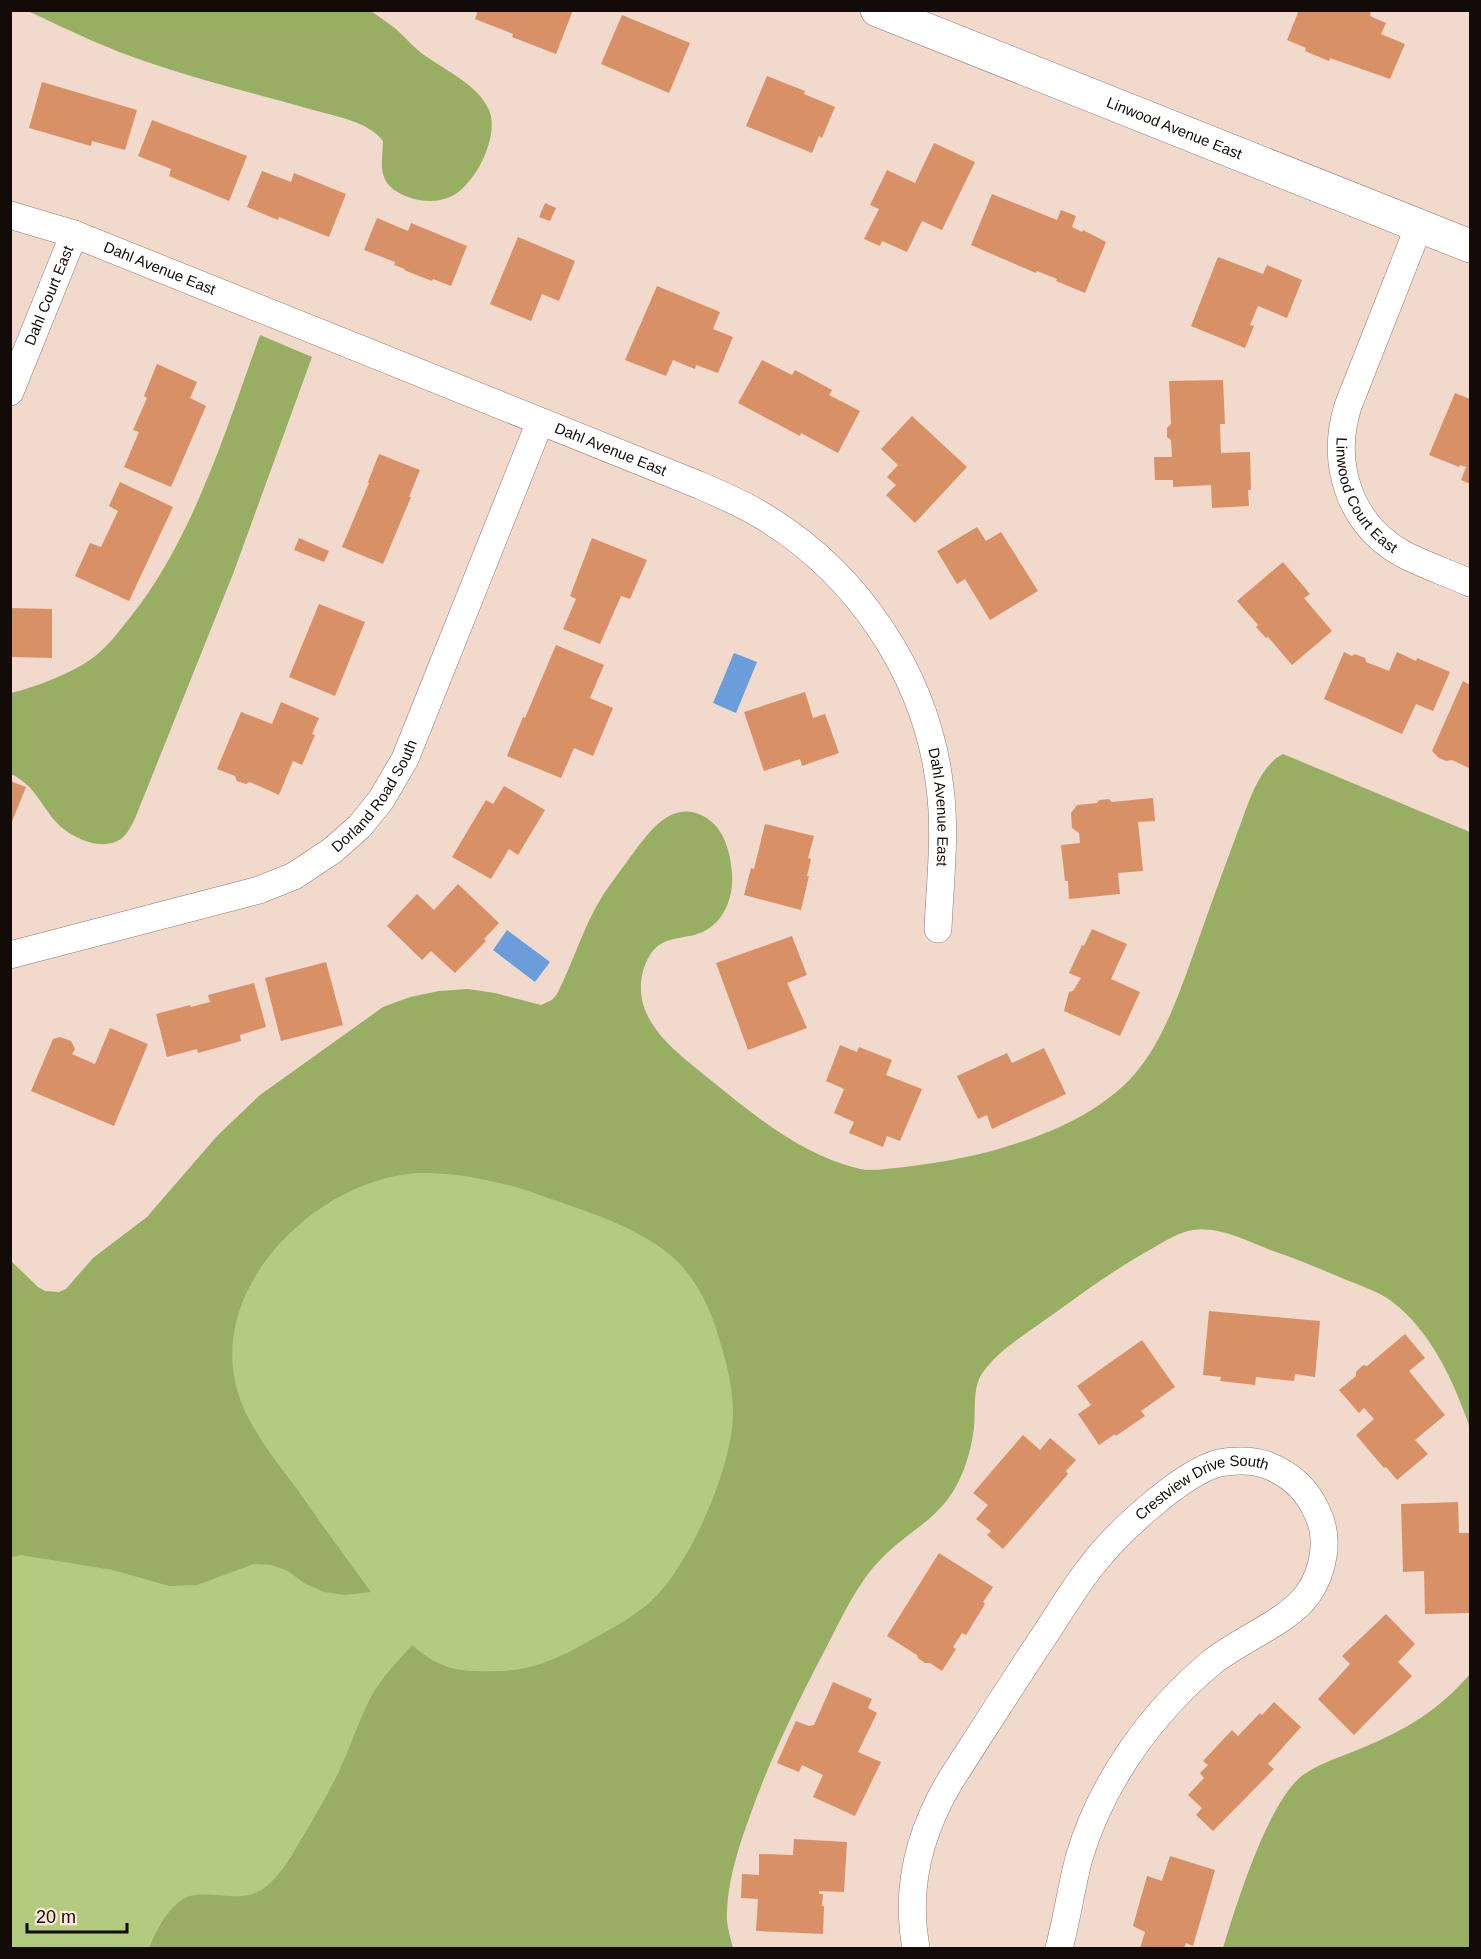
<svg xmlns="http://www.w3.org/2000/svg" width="1481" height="1959" font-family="Helvetica,sans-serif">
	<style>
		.green { fill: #b3cb7f }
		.forest { fill: #97ae63 }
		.water { fill: #6a9dd9 }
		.building { fill: #d89067 }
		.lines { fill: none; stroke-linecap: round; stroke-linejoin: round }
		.street-casing { stroke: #8f7a6e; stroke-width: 28 }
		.secondary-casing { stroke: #8f7a6e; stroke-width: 34 }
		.street { stroke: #fff; stroke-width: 27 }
		.secondary { stroke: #fff; stroke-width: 33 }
		.labels { text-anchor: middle; stroke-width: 6; stroke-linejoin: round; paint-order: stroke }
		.street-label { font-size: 15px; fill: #120b07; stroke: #fee6d9 }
	</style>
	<rect width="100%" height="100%" fill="#f1d9cc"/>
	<!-- green -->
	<path class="green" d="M1470,832l-271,375 -349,255 -150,486h-689l-1,-651 38,15 453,-280 443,190z"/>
	<!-- forest -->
	<g class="forest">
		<path d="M28,11h343c8,6 18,12 26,19 10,9 18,19 30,27 21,15 51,28 62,53 11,25 -13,74 -37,86 -14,7 -30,6 -44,1 -10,-4 -20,-9 -24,-20 -4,-11 -1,-25 -1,-36 -14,-19 -45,-24 -66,-30 -55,-16 -112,-29 -167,-48 -42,-14 -82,-33 -122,-52z"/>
		<path d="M260,335l52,22 -79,217 -97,242c-4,9 -8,17 -15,23 -19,13 -49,-1 -63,-15 -18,-19 -22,-38 -47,-50v-81c25,-6 62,-20 83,-36 13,-10 24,-24 34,-37 64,-78 98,-190 132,-285z"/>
		<path d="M1283,754l187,78v596c-16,-46 -39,-98 -80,-128 -13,-9 -31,-15 -46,-21 -23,-10 -47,-20 -71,-28 -24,-9 -54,-25 -80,-21 -14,2 -28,11 -40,18 -36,20 -68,43 -101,67 -24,17 -51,33 -69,57 -11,15 -7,38 -9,56 -3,24 -11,51 -26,71 -18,24 -45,37 -66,59 -25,25 -41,61 -57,92 -30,57 -57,113 -78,174 -10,28 -19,58 -20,87 -1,13 3,25 6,37h-584c7,-18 24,-51 46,-53 27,-3 52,10 74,-11 12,-11 22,-27 30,-41 14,-23 28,-47 40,-72 12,-25 20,-52 33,-76 11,-19 26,-34 40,-50 31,27 50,27 89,26 34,-1 62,-15 90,-31 20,-11 40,-22 57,-36 41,-35 86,-139 85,-193 -1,-23 -5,-44 -12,-66 -8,-30 -21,-61 -44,-84 -37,-35 -93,-50 -140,-67 -34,-12 -80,-22 -116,-21 -97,3 -208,106 -186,208 8,40 38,76 62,108 24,35 49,69 74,103l-26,3 -21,-3 -20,-9 -16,-12 -16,-6 -18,-1 -57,21 -28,1 -56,-16 -92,-15 -10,2v-296l27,26 7,4 14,1 7,-3 27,-31 54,-41 70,-81 43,-41 123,-88 27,-10 29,-6 29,-2 27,4 46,12 11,-5 5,-6c14,-27 23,-57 38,-85 10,-19 24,-36 36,-53 18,-24 41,-58 74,-39 20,12 25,35 27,56 2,27 -10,55 -38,62 -16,4 -34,3 -44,20 -10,16 -12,37 -5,55 12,29 39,48 63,68 46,37 93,77 152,91 12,2 24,0 36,-1 33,-4 67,-9 99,-18 48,-14 90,-30 127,-63 39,-34 59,-99 76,-146 14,-40 29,-81 44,-121 8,-22 19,-55 41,-66z"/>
		<path d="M1470,1674v274h-247c13,-42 45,-147 80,-173 17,-12 40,-19 59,-27 44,-18 77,-38 108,-74z"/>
	</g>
	<!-- water -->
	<g class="water">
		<path d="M734,653l23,9 -21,51 -23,-10z"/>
		<path d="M507,930l43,32 -15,20 -42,-32z"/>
	</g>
	<!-- building -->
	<g class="building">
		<path d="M478,10h95l-17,44 -44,-17 1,-3 -38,-15z"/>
		<path d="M1299,10h66l6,3 -1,3 16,7 -5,11 24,10 -15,35 -60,-21 -1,3 -24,-10 1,-3 -19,-8z"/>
		<path d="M622,15l68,28 -21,50 -68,-29z"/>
		<path d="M767,76l38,15 -1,3 31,13 -13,31 -3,-2 -7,17 -66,-27z"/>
		<path d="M42,82l95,28 -12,40 -33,-9 -1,5 -62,-18z"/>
		<path d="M152,120l95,36 -18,45 -60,-25 2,-7 -33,-13z"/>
		<path d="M934,143l41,19 -33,68 -20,-9 -15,31 -25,-11 -2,5 -16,-7 15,-30 -9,-4 17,-35 28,13z"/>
		<path d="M262,171l29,11 3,-9 52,21 -17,43 -50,-20 -1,3 -31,-13z"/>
		<path d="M992,194l65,26 4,-10 15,6 -4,11 10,5 1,-2 23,12 -21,51 -29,-12 1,-2 -20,-8 -1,2 -65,-28z"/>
		<path d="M545,203l11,5 -6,13 -11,-4z"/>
		<path d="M377,218l31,13 3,-8 56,23 -16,40 -18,-7 -1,2 -28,-11 1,-1 -11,-4 1,-3 -31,-12z"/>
		<path d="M518,237l57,24 -16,40 -17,-7 -11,27 -41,-17z"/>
		<path d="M1218,257l45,17 4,-9 35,15 -15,38 -29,-12 -8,19 4,1 -9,22 -54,-22z"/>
		<path d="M657,286l63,26 -7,17 20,8 -15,36 -22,-8 -1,4 -22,-9 -7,16 -41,-16z"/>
		<path d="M762,360l30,15 3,-5 37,20 -3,5 31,16 -22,42 -37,-20 -1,3 -62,-33z"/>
		<path d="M157,364l40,18 -7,16 16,8 -35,81 -47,-20 15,-35 -6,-2 14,-32 -3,-2z"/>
		<path d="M1223,380l2,44h-5l1,29 29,-1 1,38h-3l1,16 -37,2 -1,-23 -38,2v-7h-18l-1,-23h18l-1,-17 -4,-3v-9l4,-4 -2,-43z"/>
		<path d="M1455,393l15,6v85l-9,-4 5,-13 -6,-2 -1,2 -30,-12z"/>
		<path d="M912,416l55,51 -52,56 -29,-28 10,-10 -9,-8 11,-12 -17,-16z"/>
		<path d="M379,454l41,16 -11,27h2l-28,67 -41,-17 27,-64 -1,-1z"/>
		<path d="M120,482l53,25 -44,94 -54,-25 15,-33 11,4 17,-36 -9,-5z"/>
		<path d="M977,527l9,14 15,-9 37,59 -48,29 -25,-41 -8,5 -20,-33z"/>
		<path d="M299,538l30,13 -5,11 -30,-12z"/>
		<path d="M592,538l55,22 -17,39 -9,-3 -21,48 -37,-15 13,-30 -6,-3z"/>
		<path d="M1283,562l27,32 -6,4 28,33 -40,34 -24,-28 -2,1 -10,-11 2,-2 -21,-24z"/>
		<path d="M319,604l46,18 -30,74 -46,-19z"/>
		<path d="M10,608l42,1v49l-42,-1z"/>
		<path d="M556,645l48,20 -14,33 23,10 -20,48 -19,-8 -13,30 -54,-22 16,-39 2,1z"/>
		<path d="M1344,652l8,4 3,-2 10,4 1,4 23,9 8,-19 19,9 1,-3 33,14 -17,39 -17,-7 -14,30 -78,-35z"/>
		<path d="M1463,681l7,4 -1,83 -17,-8 -6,1 -7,-3 -7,-7z"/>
		<path d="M805,692l8,26 12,-4 14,39 -37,13 -2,-7 -36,12 -20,-59z"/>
		<path d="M281,702l38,16 -7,16 3,1 -13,30 -9,-4 -14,34 -29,-13 -4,2 -9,-3 -2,-5 -18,-7 24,-57 31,12z"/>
		<path d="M10,781l16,6 -15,37h-1z"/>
		<path d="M504,786l41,24 -27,45 -9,-6 -18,30 -39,-22 34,-57 7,4z"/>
		<path d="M1153,798l2,23 -17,1 5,49 -25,2 2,21 -51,5 -1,-18h-3l-4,-36 19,-2 -1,-10 -7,-5 -1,-15 6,-8 20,-2 2,-3 10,-1 3,3z"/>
		<path d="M765,824l49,12 -6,22 3,1 -4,17h2l-8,34 -57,-15 7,-27 3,1z"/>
		<path d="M458,884l41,39 -15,16 2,2 -31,32 -24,-22 -9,9 -35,-34 30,-32 17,16z"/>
		<path d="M1092,929l35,15 -16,35 29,13 -20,44 -56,-25 5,-19 4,-1 8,-13 -12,-5 13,-28 2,1z"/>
		<path d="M792,936l15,39 -20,8 20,45 -59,22 -32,-87z"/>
		<path d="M326,962l17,63 -62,16 -16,-63z"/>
		<path d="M254,983l12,44 -26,8 1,6 -43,12 -1,-4 -30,8 -11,-43 34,-9 1,2 19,-5 -2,-7z"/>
		<path d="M110,1028l38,16 -34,82 -83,-35 22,-52 7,-2 11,4 4,8 -3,5 23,10z"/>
		<path d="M840,1045l17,7 2,-5 33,13 -6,15 36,14 -22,52 -13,-5 -4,11 -34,-14 5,-11 -20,-9 10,-24 -18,-8z"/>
		<path d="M1044,1048l22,46 -74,35 -5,-14 -9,4 -21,-43 50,-23 5,10z"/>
		<path d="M1209,1311l111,10 -5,56 -20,-3 -1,7 -38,-4 -1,8 -35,-4 1,-4 -18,-2z"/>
		<path d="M1405,1334l20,24 -16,13 36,44 -30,25 13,14 -31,26 -11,-13 -2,1 -28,-33 18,-16 -10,-11 -5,5 -20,-23 17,-14v-4l7,-7 4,1z"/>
		<path d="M1142,1340l33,47 -34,24 4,5 -29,20 -1,-2 -16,11 -21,-31 13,-9 -14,-19z"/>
		<path d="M1023,1435l17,15 10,-12 26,22 -10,11 2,3 -65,75 -16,-14 4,-4 -15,-12 12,-14 -15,-12z"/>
		<path d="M1458,1502l1,31h11v80l-45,1 -1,-43 -21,1 -2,-68z"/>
		<path d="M939,1553l54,34 -10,15 2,2 -19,31 -4,-2 -9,14 3,2 -14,22 -12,-8h-5l-7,-5 -1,-3 -30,-19z"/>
		<path d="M1386,1614l29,30 -17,18 14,14 -58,59 -36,-36 32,-35 -8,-8z"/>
		<path d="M833,1682l39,17 -4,9 9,5 -19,39 23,10 -26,54 -42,-19 10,-22 -21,-10 -3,7 -22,-9 19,-42 13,5 5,-1z"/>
		<path d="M1274,1702l27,25 -33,37 6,5 -61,62 -17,-16 6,-7 -14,-13 16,-17 -4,-5 8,-8 -5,-4 29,-31 6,6 22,-23 2,2z"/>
		<path d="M794,1839l53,3 -3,50 -25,-1v3h4l-1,12h2l-1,28 -67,-3 2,-32 -17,-1 1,-24 17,1v-21l34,1z"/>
		<path d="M1170,1856l45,14 -22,76 -7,-3 -2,5h-44l5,-16 -12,-6 14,-50 15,5z"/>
	</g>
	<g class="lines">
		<!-- street casing -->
		<g class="street-casing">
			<g id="street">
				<path id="s1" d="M10,215l64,19 625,251c21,9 42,18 62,30 96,57 166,160 179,273 6,46 0,94 -2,141"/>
				<path id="s2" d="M1419,226l-71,180c-18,57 1,118 55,148 21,11 45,19 67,29"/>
				<path id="s3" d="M10,392l64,-158"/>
				<path id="s4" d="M10,955l249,-65 35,-14 39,-26 27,-24 21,-26 24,-41 135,-337"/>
				<path id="s5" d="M916,1948c-11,-59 3,-115 34,-167 31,-48 62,-97 94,-145 16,-24 31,-50 49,-72 24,-31 88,-91 126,-101 15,-3 34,-3 48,2 23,9 40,24 50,47 13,26 7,59 -9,82 -20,28 -69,46 -97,69 -60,50 -110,120 -132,195 -8,30 -12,61 -20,90"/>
			</g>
		</g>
		<!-- secondary casing -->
		<g class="secondary-casing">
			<g id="secondary">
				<path id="s6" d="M877,10l593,236"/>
			</g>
		</g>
		<!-- street -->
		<use href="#street" class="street"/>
		<!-- secondary -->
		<use href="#secondary" class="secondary"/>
	</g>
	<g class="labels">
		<!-- street labels -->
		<g class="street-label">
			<text dy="5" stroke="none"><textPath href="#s6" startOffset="320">Linwood Avenue East</textPath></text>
			<text dy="5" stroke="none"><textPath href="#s1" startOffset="159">Dahl Avenue East</textPath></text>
			<text dy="5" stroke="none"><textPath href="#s3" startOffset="104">Dahl Court East</textPath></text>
			<text dy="5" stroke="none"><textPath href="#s1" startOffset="645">Dahl Avenue East</textPath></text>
			<text dy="5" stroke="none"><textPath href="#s2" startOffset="291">Linwood Court East</textPath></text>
			<text dy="5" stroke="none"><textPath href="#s4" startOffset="411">Dorland Road South</textPath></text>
			<text dy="5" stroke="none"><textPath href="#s1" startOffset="1166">Dahl Avenue East</textPath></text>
			<text dy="5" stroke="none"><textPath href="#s5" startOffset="573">Crestview Drive South</textPath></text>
		</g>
	</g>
	<!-- border -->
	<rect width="1481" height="1959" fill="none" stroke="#120b07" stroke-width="24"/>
	<!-- scale -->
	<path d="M27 1923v9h100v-9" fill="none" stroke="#120b07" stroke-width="3"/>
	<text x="36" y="1923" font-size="18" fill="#120b07" stroke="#fee6d9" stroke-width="4.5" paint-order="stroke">20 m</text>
</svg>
